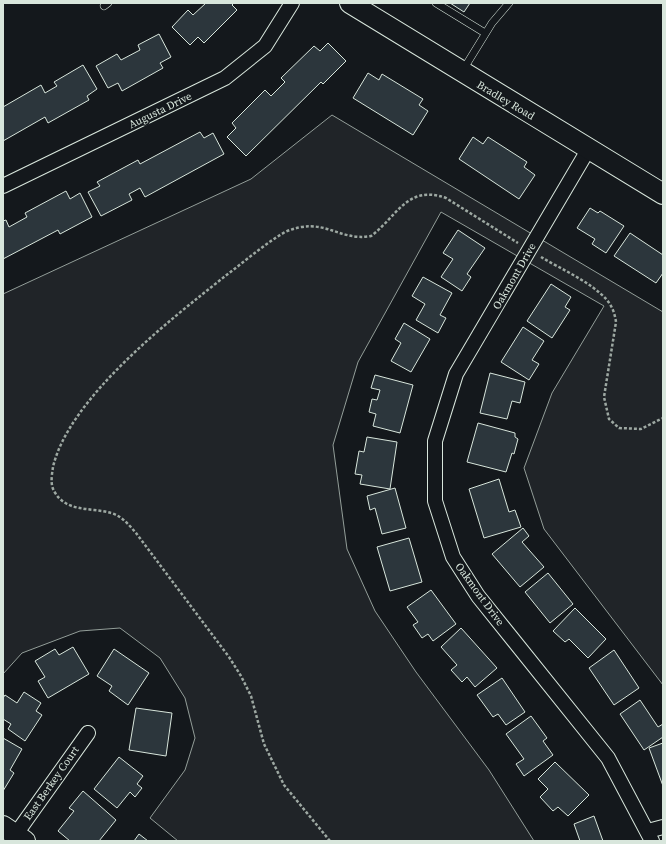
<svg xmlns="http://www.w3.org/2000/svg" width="666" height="844" font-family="'Source Serif 4',serif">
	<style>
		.green { fill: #202428; stroke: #939e99 }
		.building { fill: #2c363c; stroke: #d8e6dc }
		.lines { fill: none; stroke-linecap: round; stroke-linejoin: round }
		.lane-casing { stroke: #d8e6dc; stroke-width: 8 }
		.street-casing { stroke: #d8e6dc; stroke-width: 16 }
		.secondary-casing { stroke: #d8e6dc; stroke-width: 22 }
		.path { stroke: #9da8a2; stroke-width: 2.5; stroke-dasharray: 3 2; stroke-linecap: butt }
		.lane { stroke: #14181c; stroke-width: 7 }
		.street { stroke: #14181c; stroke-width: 14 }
		.secondary { stroke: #14181c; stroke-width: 20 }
		.labels { text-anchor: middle; stroke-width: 3; stroke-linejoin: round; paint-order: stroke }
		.street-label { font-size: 11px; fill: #d8e6dc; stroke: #14181c }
	</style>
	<rect width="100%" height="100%" fill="#14181c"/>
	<!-- green -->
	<path class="green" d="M332,115l331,197v373l-119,-156 -20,-61 28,-75 52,-87 -163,-94 -83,150 -25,83 14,104 28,62 41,61 73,98 45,71h-356l-28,-23 35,-48 10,-32 -10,-40 -25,-40 -40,-30 -40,3 -58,22 -19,21v-380l248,-115z"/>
	<!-- building -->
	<g class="building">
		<path d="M206,3h28l-2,2 5,5 -33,33 -6,-6 -8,8 -18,-18 16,-17 5,5z"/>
		<path d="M450,3h20l-6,9z"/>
		<path d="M159,34l12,23 -11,6 3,5 -41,23 -4,-8 -10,5 -12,-22 21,-12 4,6 19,-10 -2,-5z"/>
		<path d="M328,43l18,18 -23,23 -2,-2 -75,74 -19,-19 9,-9 -4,-5 33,-33 6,6 14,-14 -4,-4 33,-32 6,5z"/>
		<path d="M83,65l14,24 -10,7 2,4 -41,23 -3,-6 -42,24v-34l38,-22 4,8 12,-7 -3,-4z"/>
		<path d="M368,73l11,7 3,-6 41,25 -4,6 9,6 -15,24 -60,-37z"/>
		<path d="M200,132l4,6 9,-5 11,21 -79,43 -5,-9 -11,6 3,6 -31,16 -13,-24 12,-6 -3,-4 41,-22 2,4z"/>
		<path d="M473,137l10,7 5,-7 39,25 -3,5 11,8 -16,24 -60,-40z"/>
		<path d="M66,191l4,8 10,-6 12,24 -32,17 -2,-4 -55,29v-38l3,-1 3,7 18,-10 -2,-4z"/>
		<path d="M590,208l8,5 2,-2 24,15 -18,27 -14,-9 3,-5 -18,-11z"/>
		<path d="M458,230l27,18 -18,26 4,3 -9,14 -21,-14 12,-18 -10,-6z"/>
		<path d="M630,233l33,22v18l-7,10 -42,-27z"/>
		<path d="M423,277l29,16 -12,22 6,3 -8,15 -22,-13 9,-16 -13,-8z"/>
		<path d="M551,284l20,13 -6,10 5,3 -18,28 -25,-17z"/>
		<path d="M404,323l26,16 -19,33 -20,-11 10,-18 -6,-4z"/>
		<path d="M523,327l21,14 -12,19 7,4 -10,16 -28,-18z"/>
		<path d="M490,373l35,9 -5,21 -8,-2 -5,18 -27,-6z"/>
		<path d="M375,375l38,10 -13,48 -27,-7 3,-12 -7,-2 3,-13 5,1 3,-10 -9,-2z"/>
		<path d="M478,423l37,10v4l3,2 -4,15 -2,-1 -6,19 -39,-10z"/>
		<path d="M367,437l30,5 -7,47 -30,-5 2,-9 -7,-1 4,-23 5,1z"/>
		<path d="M499,479l10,33 6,-2 6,17 -37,11 -15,-49z"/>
		<path d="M395,488l11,40 -24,6 -7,-26 -5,2 -3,-14z"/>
		<path d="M523,528l6,8 -7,6 22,25 -24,20 -28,-33z"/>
		<path d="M409,538l13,44 -32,9 -13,-44z"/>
		<path d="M548,573l25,31 -23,19 -25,-31z"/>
		<path d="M431,590l25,34 -23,17 -5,-7 -6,4 -9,-13 5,-3 -11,-15z"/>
		<path d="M575,608l31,31 -18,19 -19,-19 -4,3 -12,-11z"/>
		<path d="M461,628l36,40 -22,19 -8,-10 -5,5 -11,-12 6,-5 -16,-18z"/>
		<path d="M73,647l16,27 -41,24 -10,-17 7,-4 -10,-16 20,-12 4,6z"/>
		<path d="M114,649l35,24 -21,32 -19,-14 3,-5 -15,-10z"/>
		<path d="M614,650l25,38 -25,17 -25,-37z"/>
		<path d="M502,678l23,34 -19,13 -8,-11 -5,3 -16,-22z"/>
		<path d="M24,692l17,11 -5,8 6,4 -17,26 -17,-12 3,-5 -8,-5v-21l2,-3 12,8z"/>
		<path d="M640,700l18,27 5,-3v13l-19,13 -24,-36z"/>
		<path d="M136,708l36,5 -6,43 -37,-6z"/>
		<path d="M531,716l16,22 -4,3 10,14 -29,21 -8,-12 8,-5 -18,-25z"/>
		<path d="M3,738l19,11 -12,21 4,3 -11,18z"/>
		<path d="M663,743v43l-14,-38z"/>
		<path d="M119,757l24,19 -6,8 5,4 -7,9 -5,-5 -13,16 -23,-19z"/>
		<path d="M555,762l34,33 -21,21 -10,-9 -5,4 -13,-14 8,-8 -10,-10z"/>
		<path d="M83,791l33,29 -17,21h-29l-12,-10 16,-20 -5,-3z"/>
		<path d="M594,816l9,25h-23l-6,-17z"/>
		<path d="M139,834l9,7h-14z"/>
	</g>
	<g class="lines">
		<!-- lane casing -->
		<g class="lane-casing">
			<g id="lane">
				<path d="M436,3l49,30"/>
				<path d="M104,6l4,-3"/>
				<path d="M463,70l29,-47 17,-20"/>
			</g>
		</g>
		<!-- street casing -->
		<g class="street-casing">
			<g id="street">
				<path d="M588,150l-132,224 -21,67v60l18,56 25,39 130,162 44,83"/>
				<path d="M3,186l222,-108 40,-32 27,-43"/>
				<path d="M648,831l15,-4"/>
				<path d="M11,841l77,-108"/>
			</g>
		</g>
		<!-- secondary casing -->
		<g class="secondary-casing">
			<g id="secondary">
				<path d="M350,3l313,191"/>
				<path d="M3,826l22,15"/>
			</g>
		</g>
		<!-- path -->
		<g class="path">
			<path d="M541,257c20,12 50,25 66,43 5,6 8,14 9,22l-12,75 5,22 10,9 22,1 22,-11"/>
			<path d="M330,841l-46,-56 -20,-41 -13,-48 -10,-20 -12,-19 -93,-124c-7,-8 -14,-17 -25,-20 -20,-6 -45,0 -57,-22 -4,-7 -2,-17 -1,-24 16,-69 117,-147 171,-190 20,-15 39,-32 61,-45 39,-17 53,10 86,4 26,-19 36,-52 75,-38l72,45"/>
		</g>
		<!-- lane -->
		<use href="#lane" class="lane"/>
		<!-- street -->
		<use href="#street" class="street"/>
		<!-- secondary -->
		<use href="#secondary" class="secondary"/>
	</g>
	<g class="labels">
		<!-- street labels -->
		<g class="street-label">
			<text transform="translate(506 100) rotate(31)" y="4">Bradley Road</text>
			<text transform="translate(160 110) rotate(-26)" y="4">Augusta Drive</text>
			<text transform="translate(514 276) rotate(-60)" y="4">Oakmont Drive</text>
			<text transform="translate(480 594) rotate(54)" y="4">Oakmont Drive</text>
			<text transform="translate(51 783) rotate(-55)" y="4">East Berkey Court</text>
		</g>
	</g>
	<!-- border -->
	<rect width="666" height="844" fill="none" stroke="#d8e6dc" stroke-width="8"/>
</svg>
